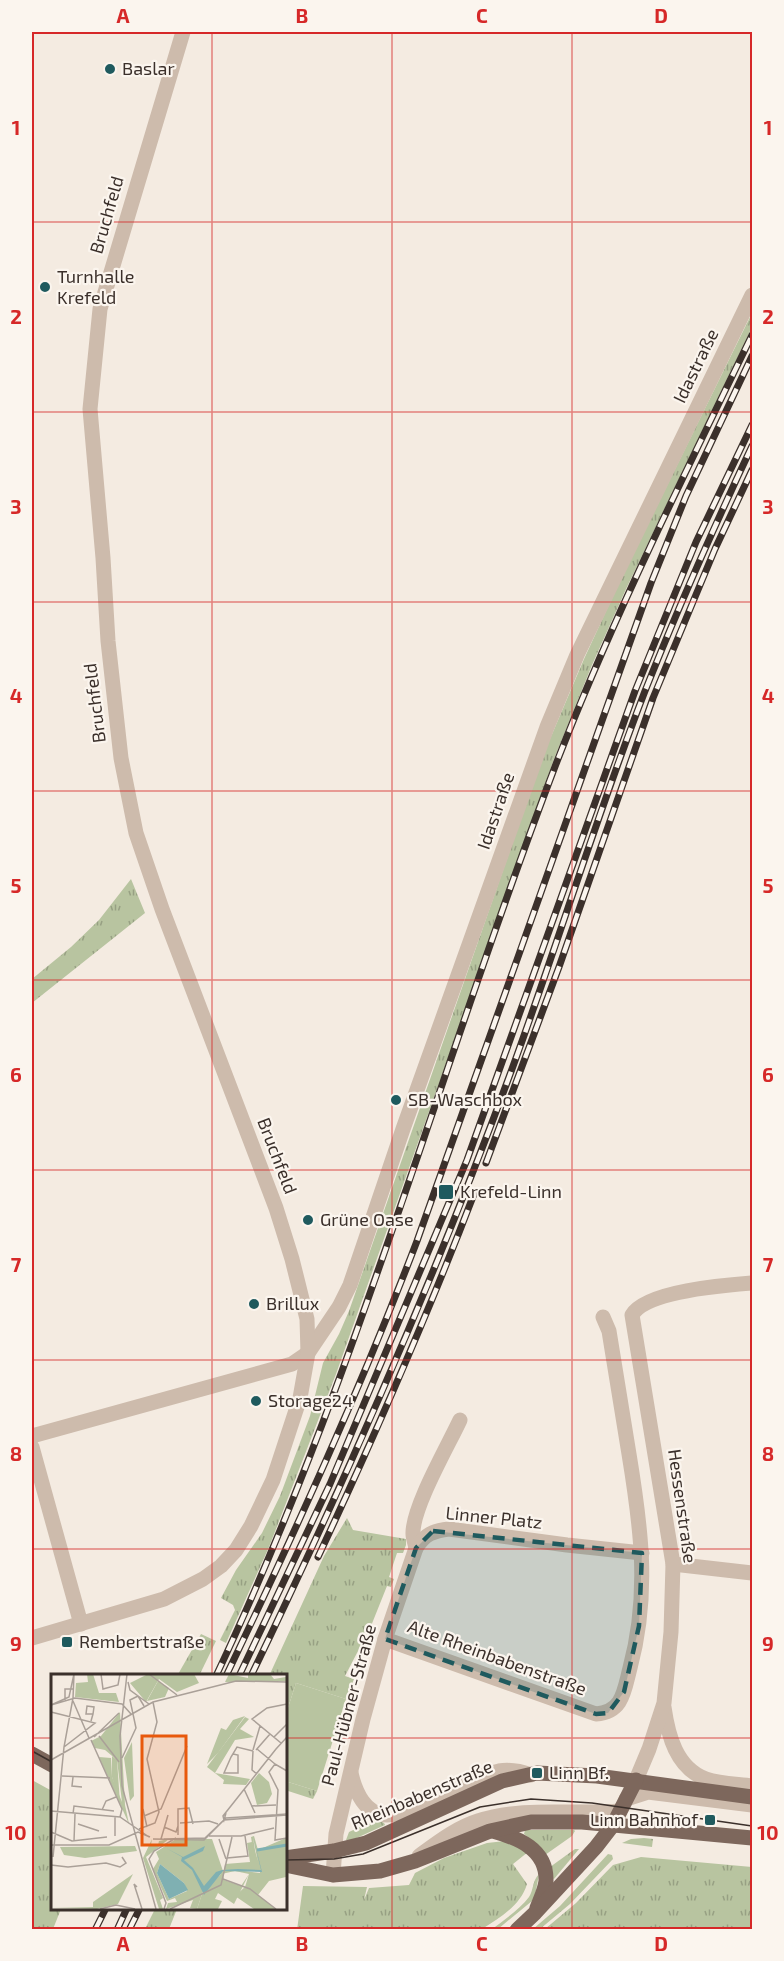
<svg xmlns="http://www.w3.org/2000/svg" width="784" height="1961" font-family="'Exo 2',sans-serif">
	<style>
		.grass { fill: url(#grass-tufts) }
		.pitch { fill: #b8c4a0 }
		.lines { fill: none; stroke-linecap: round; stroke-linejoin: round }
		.minor { stroke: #cdbbac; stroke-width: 15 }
		.major { stroke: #7d675c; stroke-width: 15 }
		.tram { stroke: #3b302b; stroke-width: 1.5 }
		.rail-casing { stroke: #3b302b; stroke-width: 7 }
		.rail { stroke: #fbf5ee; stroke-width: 4.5; stroke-dasharray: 14; stroke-linecap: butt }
		.marked { fill: #1f5a5e; fill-opacity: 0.2; stroke: #1f5a5e; stroke-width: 4.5; stroke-dasharray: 12 8; stroke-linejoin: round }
		.grid { fill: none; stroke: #d62828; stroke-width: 1.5; stroke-opacity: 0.55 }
		.poi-dot { fill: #1f5a5e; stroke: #fbf5ee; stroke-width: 2 }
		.labels { text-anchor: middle; stroke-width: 4.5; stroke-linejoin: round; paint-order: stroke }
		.poi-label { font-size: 18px; fill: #3b302b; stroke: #fbf5ee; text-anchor: start }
		.street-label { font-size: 18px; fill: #3b302b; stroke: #fbf5ee }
		.inset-river { fill: none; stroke: #7fb0b2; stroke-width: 3 }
		.inset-road { fill: none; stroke: #aaa098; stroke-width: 1.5 }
		.view { fill: #e8590c; fill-opacity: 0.15; stroke: #e8590c; stroke-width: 3 }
		.inset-edge { fill: none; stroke: #3b302b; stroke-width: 3 }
		.neatline { fill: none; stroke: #d62828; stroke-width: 2 }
		.grid-label { font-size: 20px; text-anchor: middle; font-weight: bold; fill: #d62828 }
	</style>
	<defs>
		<pattern id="grass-tufts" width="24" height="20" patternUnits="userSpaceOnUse" patternTransform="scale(1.5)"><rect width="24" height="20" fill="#b8c4a0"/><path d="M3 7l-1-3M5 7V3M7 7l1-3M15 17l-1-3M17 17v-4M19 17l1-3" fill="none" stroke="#97a083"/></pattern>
	</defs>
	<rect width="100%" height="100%" fill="#f4ebe1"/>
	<!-- grass -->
	<g class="grass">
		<path d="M752,313v14l-126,262 -34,76 -38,94 -218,615 -67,173 -43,96 -6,-3 15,-30 -2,-5 -12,-7 15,-28 26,-37 18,-37 30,-80 13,-53 16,-29 10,-23 195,-558 40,-94 35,-76z"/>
		<path d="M131,879l14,34 -113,90v-24l39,-32 28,-27z"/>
		<path d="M347,1518l6,12 53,9v6l-3,8h-6l-8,24 5,2 -3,8 -4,-1 -16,40 -26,50 9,3 -8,20 -50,-16 -11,34v-41h-16l55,-120z"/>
		<path d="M201,1634l15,7 -17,35h-22z"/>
		<path d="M32,1780l20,11v117l9,1 -8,20h-21z"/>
		<path d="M285,1781l32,10 -4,8 -28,-9z"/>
		<path d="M377,1819l7,4 1,2 -35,16 -4,-1 3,-8z"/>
		<path d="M525,1830h49l1,1 -3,5 -27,19 -8,-11 -13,-10z"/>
		<path d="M644,1838l9,1 -1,8 -30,-4 9,-4z"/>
		<path d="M505,1841l23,11 -15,12 14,20c-6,21 -27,34 -45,45l-185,1 6,-44 64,1 -3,13 5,-12 40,-3 6,-12 29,-15 43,-15z"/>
		<path d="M575,1849h4l-25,30 -2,-1 -2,-11z"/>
		<path d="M608,1854l4,1 1,4 -43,45 -30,25h-7l27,-23z"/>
		<path d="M641,1857l111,10v62h-207l31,-26 37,-38z"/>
		<path d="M539,1874l-4,22 -3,5 -34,28 -7,1c13,-10 29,-21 38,-33 5,-8 3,-16 10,-23z"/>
		<path d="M155,1909h22l-8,20h-24z"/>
	</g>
	<!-- pitch -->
	<path class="pitch" d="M296,1683l50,16 -29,92 -32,-10v-64z"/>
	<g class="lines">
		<!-- minor -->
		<g class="minor">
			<path d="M32,1436l260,-72 16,-11 31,-46 11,-22 53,-156 144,-402 30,-72 175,-360"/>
			<path d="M32,1447l49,177"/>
			<path d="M416,1548c-1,-5 -3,-10 -3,-14 -1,-26 35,-88 47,-114"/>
			<path d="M673,1564l79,9"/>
			<path d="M32,1638l132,-39 39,-20 18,-13 15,-16 15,-24 22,-46 27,-82 8,-45 -1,-34 -15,-60 -16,-51 -114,-299 -26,-76 -15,-75 -13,-117 -5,-83 -13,-149 10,-100 83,-277"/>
			<path d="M385,1639l211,75c27,-2 28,-23 34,-46 20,-74 11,-141 -1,-214 -7,-41 -13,-82 -20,-123l-6,-14"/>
			<path d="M664,1707c4,28 12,61 42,72 14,5 32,5 46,7"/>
			<path d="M351,1773c4,18 14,42 36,42 13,0 24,-7 35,-12 25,-11 50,-26 77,-32 12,-2 21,0 32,4"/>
			<path d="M636,1780l13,-31 15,-46 7,-71 2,-68 -41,-249c14,-24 94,-30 120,-32"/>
			<path d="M626,1799l22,-7 104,13"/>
			<path d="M419,1856c18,-13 37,-28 59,-35 46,-15 95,-6 142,-10"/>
			<path d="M333,1875l3,-41 27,-115 22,-80 31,-91c9,-14 17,-17 33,-19l118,16 75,8"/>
		</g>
		<!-- major -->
		<g class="major">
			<path d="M32,1754l20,11"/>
			<path d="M493,1831c25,7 54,18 53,50 -1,9 -6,19 -9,27"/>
			<path d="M285,1858l49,-7 32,-8 136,-62 35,-8 60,3 155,21"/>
			<path d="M285,1865l48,10 47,-4 35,-10 75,-30 41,-9h51l170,16"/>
			<path d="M517,1930l18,-17 61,-66 17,-22 23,-45"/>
		</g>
		<!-- tram -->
		<g class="tram">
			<path d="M32,1751l20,11"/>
			<path d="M285,1860l49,-1 29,-5 117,-47 51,-8 61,4 160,23"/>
		</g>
		<!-- rail casing -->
		<g class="rail-casing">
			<g id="rail">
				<path d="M486,1163l73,-196 94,-269 62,-149 37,-79"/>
				<path d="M318,1557c56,-120 109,-240 156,-363"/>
				<path d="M216,1676c139,-294 224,-609 340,-912 57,-147 128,-288 196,-429"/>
				<path d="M226,1676c69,-144 134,-286 191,-435l234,-658 35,-87 66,-140"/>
				<path d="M239,1676l91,-192 137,-324 168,-469 61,-149 56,-117"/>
				<path d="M251,1676c96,-199 185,-400 261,-607 46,-126 85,-254 133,-378 33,-83 69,-164 107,-245"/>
				<path d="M95,1930l11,-22"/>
				<path d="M117,1930l10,-22"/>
				<path d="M129,1930l11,-22"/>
			</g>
		</g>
		<!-- rail -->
		<use href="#rail" class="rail"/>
	</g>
	<!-- marked area -->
	<path class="marked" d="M433,1531l209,22 -3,73 -15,66 -16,21 -12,1 -211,-75 31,-91z"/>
	<!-- grid -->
	<path class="grid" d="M212,32v1644M392,32v1898M572,32v1898M32,222h720M32,412h720M32,602h720M32,791h720M32,980h720M32,1170h720M32,1360h720M32,1549h720M32,1738h20M285,1738h467M212,1908v22"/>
	<!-- markers -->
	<g class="poi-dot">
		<circle cx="110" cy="69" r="6"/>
		<circle cx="45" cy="287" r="6"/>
		<circle cx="396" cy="1100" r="6"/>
		<rect x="438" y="1184" width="16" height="16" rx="3"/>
		<circle cx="308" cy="1220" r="6"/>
		<circle cx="254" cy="1304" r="6"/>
		<circle cx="256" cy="1401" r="6"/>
		<rect x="61" y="1636" width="12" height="12" rx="3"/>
		<rect x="531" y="1767" width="12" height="12" rx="3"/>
		<rect x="704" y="1814" width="12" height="12" rx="3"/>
	</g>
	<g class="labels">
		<!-- poi labels -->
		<g class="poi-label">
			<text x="122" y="75">Baslar</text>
			<text x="57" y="283">Turnhalle<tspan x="57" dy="21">Krefeld</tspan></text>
			<text x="408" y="1106">SB-Waschbox</text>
			<text x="460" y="1198">Krefeld-Linn</text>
			<text x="320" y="1226">Grüne Oase</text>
			<text x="266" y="1310">Brillux</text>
			<text x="268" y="1407">Storage24</text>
			<text x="79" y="1648">Rembertstraße</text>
			<text x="549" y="1779">Linn Bf.</text>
			<text x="698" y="1826" text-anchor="end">Linn Bahnhof</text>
		</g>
		<!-- street labels -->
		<g class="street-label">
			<text transform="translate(107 215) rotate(-74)" y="6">Bruchfeld</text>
			<text transform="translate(696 366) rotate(-64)" y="6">Idastraße</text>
			<text transform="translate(95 703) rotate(-97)" y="6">Bruchfeld</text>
			<text transform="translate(496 811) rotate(-71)" y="6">Idastraße</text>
			<text transform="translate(277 1156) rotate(69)" y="6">Bruchfeld</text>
			<text transform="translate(682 1506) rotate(82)" y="6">Hessenstraße</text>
			<text transform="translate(494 1518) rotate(6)" y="6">Linner Platz</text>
			<text transform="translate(497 1658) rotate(20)" y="6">Alte Rheinbabenstraße</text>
			<text transform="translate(349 1705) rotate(-75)" y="6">Paul-Hübner-Straße</text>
			<text transform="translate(422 1795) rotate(-23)" y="6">Rheinbabenstraße</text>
		</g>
	</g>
	<!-- overview -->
	<g transform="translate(51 1674)">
		<rect width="236" height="236" fill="#f4ebe1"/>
		<path d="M36,0h6l6,19h17l3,9 -44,-5 1,-14 12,-1zM97,0h11v5l-13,23 -16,-19zM178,0l19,4v-4h22l4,5 12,-2v4l-61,1zM69,38l5,93 4,19 -30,-67 12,1 1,19 10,25 -5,-42 -12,-10 -10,-2 -4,-7 10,-5zM194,42l-27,37 -11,11 14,-36 5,2 7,-10zM203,162l4,14 28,-12v39l-17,4 -11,14 18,14h-22l-19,-13 10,-9 4,-13 -14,-3 -18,4 -14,16 -6,18 -7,-1 3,-8 -27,9 2,-6 9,-1 -2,-4 -8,3 -14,-32 6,-10 -3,-7 20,-13h36l11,32h21l16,2 -7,-36 3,20 -3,-7 -2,-13zM109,190l24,19 3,8 -18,8 -12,-26zM101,165l-1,6h7l1,-4 10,-2 -23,18 17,41 -3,2 3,9h-4l-16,-51zM84,172l2,5 -52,7 -21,-3 -4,-8zM82,200l-15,30 -21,5 -46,-1 42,-1v-5z" fill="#b8c4a0" fill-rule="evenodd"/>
		<path d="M208,99l10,9 3,12 -5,9 -10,2 -6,-22z" fill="#b8c4a0"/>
		<path d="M108,0h35l5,9 -22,9 -18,-13zM107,7l11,7 -4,9 -18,4zM194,43l4,2 -9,10 14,8 -19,3 -20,33 35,6 -4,6 -23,-1 1,-4 -17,-13zM81,68l2,54 -4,5 -6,-43zM61,82l5,4 3,43 -8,-26zM201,168l9,28h-37l1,-6 25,-2 -3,-19zM172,198l1,8 17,6 8,-12 -15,30 -16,-11 -3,6 7,2 -4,8h-29h8l6,-18z" fill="#b8c4a0"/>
		<path d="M202,162l9,36 -39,-1 -19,24 -12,-25 -11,-9 1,-4 -16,-9 17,9 22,-11 -2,5 -19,9 9,8 11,18 12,-14 6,-2 16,-1 23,1zM109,190l24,19 4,7 -19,9 -12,-26z" fill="#7fb0b2"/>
		<path class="inset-river" d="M206,176l30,-5"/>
		<path class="inset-road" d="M50,0l2,15 15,-4 2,-11M76,0l-7,62 2,50 34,123M98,0l28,21M77,8l2,8 19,14M22,24l1,-24M14,26v-11h8M22,27l16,37M0,31l24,-7 47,6 9,10M0,31l18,-8 5,-23M0,38l44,11 -31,24M40,47l2,-7 1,-7 -7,-1 -1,8h7M48,62l20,26M43,63l25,-24M223,63l13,-13M40,66l31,69 -2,8M230,69l-29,-24 15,-11 20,-4M206,75l18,15M202,76l7,-24M205,76l14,-16M202,77l-1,19 5,4M182,80l5,1v18h-14l7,-16 6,-10 16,4M71,84l14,-30 -6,-28 8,-4 6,10M0,86l102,-58 83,-21 51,1M236,97l-12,-7 -6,8 9,18 -3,50 12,-2M11,102l48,2M22,103l-1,9 10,1M193,115l11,24M200,132l25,-1M92,135l4,18M51,136l4,-9 10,-4M0,137l69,6 29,20M175,139l-2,7 -1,-4 53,-67 11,-12M22,140l1,-8 40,5M93,142l17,-7 26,-63M129,149l29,-2 9,3M27,150l21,7M113,153l12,5 2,-6M88,155l16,-6 4,-11 -12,-53 10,-37 -4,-20M0,158l21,9 35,-4M127,161v-26l11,-1 4,16M64,162v-19M158,162h32l33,-8M102,165l51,1 20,-20 63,-5M110,165l7,-24M113,165l41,-1 21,-20 61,-4M168,165l7,20M23,167l1,-27M0,171h58l29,-13 12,5M2,183l11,-110 9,-49M176,184l21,-2 -3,-20M0,191l17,2 38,-4 14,4 6,-4 -4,-6M172,205l27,10 26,20M86,213l-3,-3 8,25M49,235l16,-4 19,4M113,235l2,-6 -17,-44 5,-8 22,-13M119,235l51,-24 11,-48"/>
		<path class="view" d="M91,62h44v109h-44z"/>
		<rect width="236" height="236" class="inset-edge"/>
	</g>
	<!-- border -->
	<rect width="784" height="1961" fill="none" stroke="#fbf5ee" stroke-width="66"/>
	<rect x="33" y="33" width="718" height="1895" class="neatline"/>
	<g class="grid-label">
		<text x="123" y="23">A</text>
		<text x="302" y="23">B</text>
		<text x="482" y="23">C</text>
		<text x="661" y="23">D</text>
		<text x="16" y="135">1</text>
		<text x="768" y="135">1</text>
		<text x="16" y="324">2</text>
		<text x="768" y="324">2</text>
		<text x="16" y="514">3</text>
		<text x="768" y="514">3</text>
		<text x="16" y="703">4</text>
		<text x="768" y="703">4</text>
		<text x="16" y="893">5</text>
		<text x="768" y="893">5</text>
		<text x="16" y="1082">6</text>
		<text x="768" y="1082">6</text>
		<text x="16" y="1272">7</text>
		<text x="768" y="1272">7</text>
		<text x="16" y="1461">8</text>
		<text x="768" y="1461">8</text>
		<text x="16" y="1651">9</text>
		<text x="768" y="1651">9</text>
		<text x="16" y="1840">10</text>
		<text x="768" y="1840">10</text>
		<text x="123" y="1951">A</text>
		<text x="302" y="1951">B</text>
		<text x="482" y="1951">C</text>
		<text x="661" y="1951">D</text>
	</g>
</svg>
